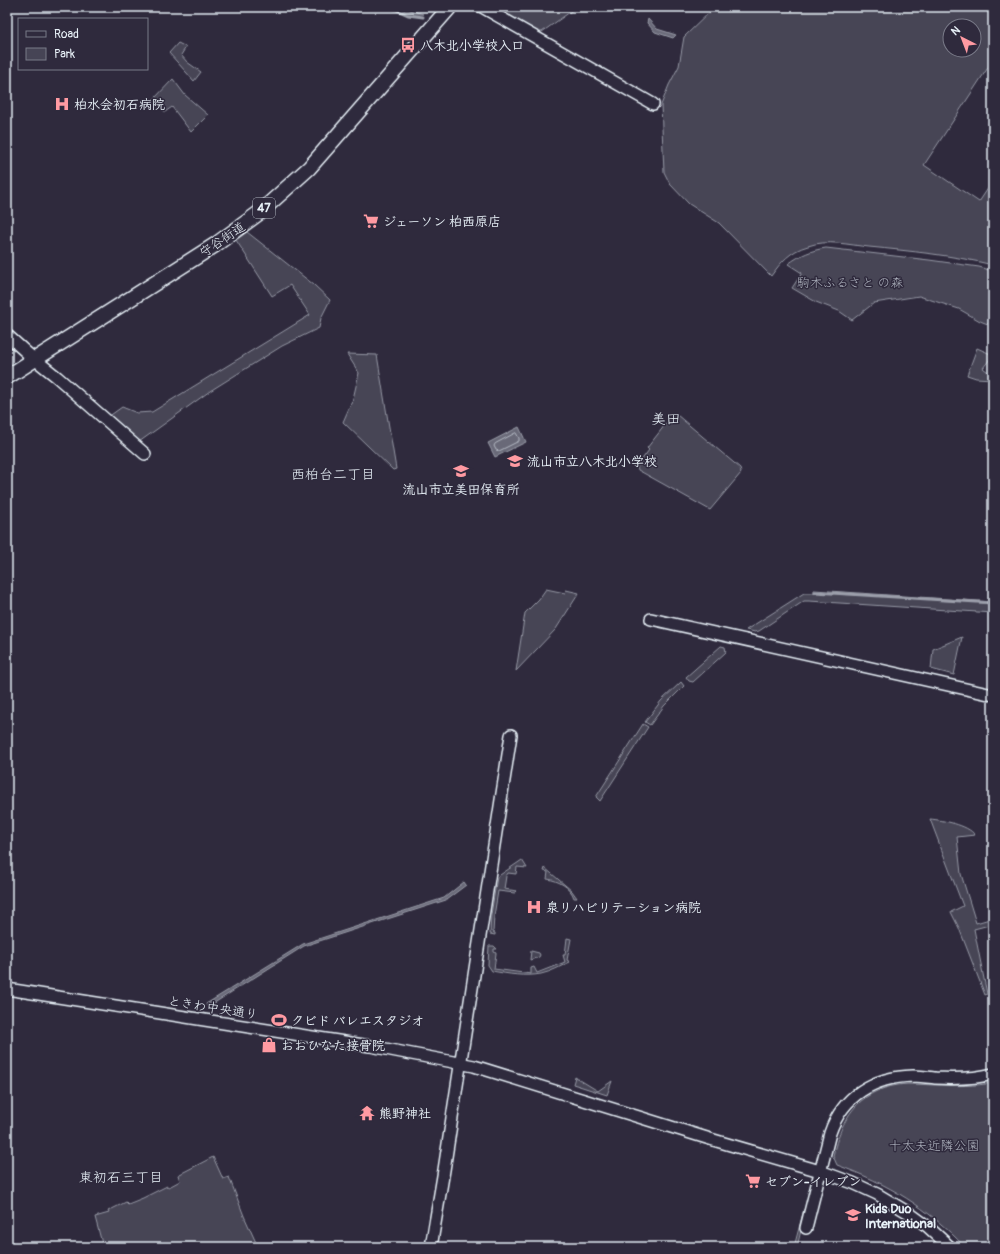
<svg xmlns="http://www.w3.org/2000/svg" width="1000" height="1254" font-family="Pangolin,'Klee One',sans-serif">
	<style>
		.green { fill: #464455; stroke: #979aa6; fill-rule: evenodd }
		.water { fill: #696978; stroke: #9c9fab }
		.lines { fill: none; stroke-linecap: round; stroke-linejoin: round }
		.shore { stroke: #b5bbc5; stroke-width: 1 }
		.stream { stroke: #9c9fab; stroke-width: 3 }
		.tertiary-casing { stroke: #e8f1f8; stroke-width: 14 }
		.primary-casing { stroke: #e8f1f8; stroke-width: 17 }
		.tertiary { stroke: #2f2a3d; stroke-width: 11 }
		.primary { stroke: #2f2a3d; stroke-width: 14 }
		.labels { text-anchor: middle; stroke-width: 3; stroke-linejoin: round; paint-order: stroke }
		.shield { fill: #2f2a3d; stroke: #b0b5c0; stroke-width: 1 }
		.shield-label { font-size: 12px; font-weight: bold; fill: #e8f1f8 }
		.poi-label { font-size: 13px; font-weight: bold; fill: #e8f1f8; stroke: #2f2a3d; text-anchor: start }
		.street-label { font-size: 13px; fill: #e8f1f8; stroke: #2f2a3d }
		.park-label { font-size: 13px; fill: #afb4bf; stroke: #2f2a3d }
		.neighbourhood-label { font-size: 14px; fill: #e8f1f8; stroke: #2f2a3d }
		.quarter-label { font-size: 15px; fill: #e8f1f8; stroke: #2f2a3d }
	</style>
	<rect width="100%" height="100%" fill="#2f2a3d"/>
	<filter id="ink" filterUnits="userSpaceOnUse"><feTurbulence type="fractalNoise" baseFrequency=".025" numOctaves="2"/><feDisplacementMap in="SourceGraphic" scale="8" xChannelSelector="R" yChannelSelector="G"/><feConvolveMatrix kernelMatrix="1 2 1 2 8 2 1 2 1" color-interpolation-filters="sRGB"/></filter>
	<g filter="url(#ink)">
		<!-- green -->
		<g class="green">
			<path d="M392,7h8l4,3 3,-1 16,5h-16z"/>
			<path d="M504,7h73l-35,25h-6l-33,-18z"/>
			<path d="M715,7h278v53l-69,105 55,37 14,-21v84c-41,-10 -83,-14 -124,-18 -20,-2 -42,-8 -61,-1 -18,5 -27,16 -37,30l-52,-53 -30,-19 -19,-20 -6,-12 -3,-67 8,-20 10,-19 5,-29zM950,26h24v24h-24z"/>
			<path d="M178,43l8,4 -5,8 6,7 14,10 -7,9 -25,-28z"/>
			<path d="M173,79l12,16 23,20 -17,17 -19,-25 -7,5 -11,-13z"/>
			<path d="M247,232l67,53 16,15 -9,18 -2,10 -37,18 -72,45 -71,51 -31,-25 14,-10 15,6 15,-1 158,-97 -20,-30 -18,11 -36,-56z"/>
			<path d="M826,248l103,12 50,7 14,4v55l-13,-5 -21,-12 -40,-13 -45,7 -22,17 -13,-9 -23,-9 -24,-14 10,-15 -14,-9c12,-9 24,-14 38,-16z"/>
			<path d="M977,348l16,7 -10,13 10,8v3l-17,-1 -9,-3z"/>
			<path d="M347,354l30,1 19,114 -3,1 -50,-48 10,-23 6,-26z"/>
			<path d="M677,415l63,53 1,5 -31,37 -72,-40 -1,-4 12,-16 -2,-2 25,-32z"/>
			<path d="M546,589l19,4 1,-3 13,3 -23,36 -40,42 9,-58 14,-14z"/>
			<path d="M814,590l179,12v11l-184,-12h-5l-45,30 -4,1 -9,-2 58,-37h10z"/>
			<path d="M962,637l-8,38 -23,-6 2,-20z"/>
			<path d="M721,646l4,1 1,5 -33,30 -4,-1 -3,-4z"/>
			<path d="M681,682l3,4 -20,20 -14,19 -5,-3 16,-21z"/>
			<path d="M643,724l5,3 -48,74 -4,-4z"/>
			<path d="M930,819c12,1 38,6 45,16l-18,2 4,37 15,49 17,-5v6l-19,5 13,65 -2,1 -26,-67 -8,-16 12,-6z"/>
			<path d="M522,860l5,8 -10,-1 -1,7 -8,-1 -2,3 -2,13 13,2 -2,2 -17,-2 -4,25 -1,16 2,1v2l-5,-1 1,-19 6,-38z"/>
			<path d="M545,868l27,23 5,7h-3c-3,-11 -17,-18 -27,-19l1,-7 -4,-1z"/>
			<path d="M567,938l4,1 -4,21 3,2c-9,4 -19,10 -29,12 -16,3 -33,0 -49,-3l-4,-6 1,-19h5l3,3h-3v3l2,1 -2,16 37,5v-6l3,-1 3,6 28,-11 -2,-7h2z"/>
			<path d="M531,951l8,2 1,2 -1,2 -9,3z"/>
			<path d="M575,1077l23,14 14,-10 -5,14 -34,-11z"/>
			<path d="M993,1083v164h-28c-38,-40 -76,-63 -128,-82l-4,-9c8,-37 25,-65 65,-71 13,-2 27,0 40,0 19,1 37,1 55,-2z"/>
			<path d="M213,1157l10,22 6,-2 15,39 14,31h-155l-8,-30 14,-4 -1,-2 18,-9 2,2 15,-6 24,-12 2,1 11,-6 -2,-6z"/>
			<path d="M804,1209h2l-9,38h-3z"/>
		</g>
		<!-- water -->
		<g class="water">
			<path d="M648,19l9,10 19,6 -3,3 -18,-6 -8,-9z"/>
			<path d="M519,427l7,15 -31,15 -7,-14z"/>
			<path d="M464,882l2,3 -20,15 -142,46 -96,61 -2,-3 97,-60 141,-46z"/>
		</g>
		<g class="lines">
			<!-- shore -->
			<path class="shore" d="M516,433l3,5v3l-20,10 -3,-1 -2,-4 1,-2z"/>
			<!-- stream -->
			<g class="stream">
				<path d="M390,7l18,8 15,2"/>
				<path d="M815,592l178,11"/>
			</g>
			<!-- tertiary casing -->
			<g class="tertiary-casing">
				<g id="tertiary">
					<path d="M482,7l171,97"/>
					<path d="M7,335l20,18 30,24 88,77"/>
					<path d="M651,619l342,76"/>
					<path d="M7,989l363,57 104,20 236,73 110,32 33,12 24,11 32,19 18,13 23,21"/>
					<path d="M806,1228l24,-95c13,-38 44,-56 83,-57 7,0 14,1 22,2 19,1 39,1 58,-4"/>
					<path d="M431,1247l13,-77 67,-435"/>
				</g>
			</g>
			<!-- primary casing -->
			<g class="primary-casing">
				<path id="primary" d="M7,377l208,-132 44,-32 50,-45 141,-161"/>
			</g>
			<!-- tertiary -->
			<use href="#tertiary" class="tertiary"/>
			<!-- primary -->
			<use href="#primary" class="primary"/>
		</g>
	</g>
	<!-- icons -->
	<defs>
		<g id="bus-bare" transform="scale(1.2)"><path d="M-5-6H5V4H4V6H2V4H-2V6H-4V4H-5ZM-3.5-4V0h7V-4ZM-3.5 1.2v1.5H-2V1.2ZM2 1.2v1.5H3.5V1.2Z" fill="#ff9aa2" stroke="#2f2a3d" stroke-width="2.5" paint-order="stroke"/></g>
		<g id="hospital-bare" transform="scale(1.2)"><path d="M-5-5h3v3.5h4V-5h3V5h-3V1.5h-4V5h-3Z" fill="#ff9aa2" stroke="#2f2a3d" stroke-width="2.5" paint-order="stroke"/></g>
		<g id="supermarket-bare" transform="scale(1.2)"><path d="M-6-5.5h2.5l.6 2H6L4.5 2H-2.5L-4.4-4H-6ZM-1.5 3.2a1.3 1.3 0 1 0 .1 0ZM3 3.2a1.3 1.3 0 1 0 .1 0Z" fill="#ff9aa2" stroke="#2f2a3d" stroke-width="2.5" paint-order="stroke"/></g>
		<g id="school-bare" transform="scale(1.2)"><path d="M0-5L7-2L0 1L-7-2ZM-4 1L0 2.5L4 1V4Q0 6-4 4Z" fill="#ff9aa2" stroke="#2f2a3d" stroke-width="2.5" paint-order="stroke"/></g>
		<g id="stadium-bare" transform="scale(1.2)"><path d="M0-5a6.5 5 0 1 0 0 10a6.5 5 0 1 0 0-10ZM-3.5-1.8h7v3.6h-7Z" fill="#ff9aa2" stroke="#2f2a3d" stroke-width="2.5" paint-order="stroke"/></g>
		<g id="shop-bare" transform="scale(1.2)"><path d="M-5-2.5h2.3a2.7 3.5 0 0 1 5.4 0H5L5.5 6h-11ZM-1.5-2.5h3a1.5 2.3 0 0 0-3 0Z" fill="#ff9aa2" stroke="#2f2a3d" stroke-width="2.5" paint-order="stroke"/></g>
		<g id="temple-bare" transform="scale(1.2)"><path d="M0-6L5-2H3V0L6.5 2.5H4V6H1.5V3h-3V6H-4V2.5H-6.5L-3 0V-2H-5Z" fill="#ff9aa2" stroke="#2f2a3d" stroke-width="2.5" paint-order="stroke"/></g>
	</defs>
	<g fill-rule="evenodd">
		<use href="#bus-bare" x="408" y="45"/>
		<use href="#hospital-bare" x="62" y="104"/>
		<use href="#supermarket-bare" x="371" y="221"/>
		<use href="#school-bare" x="515" y="461"/>
		<use href="#school-bare" x="461" y="471"/>
		<use href="#hospital-bare" x="534" y="907"/>
		<use href="#stadium-bare" x="279" y="1020"/>
		<use href="#shop-bare" x="269" y="1045"/>
		<use href="#temple-bare" x="367" y="1113"/>
		<use href="#supermarket-bare" x="753" y="1181"/>
		<use href="#school-bare" x="853" y="1215"/>
	</g>
	<g class="labels">
		<!-- shield labels -->
		<rect class="shield" x="253" y="198" width="22" height="20" rx="3"/>
		<g class="shield-label">
			<text x="264" y="212">47</text>
		</g>
		<!-- poi labels -->
		<g class="poi-label">
			<text x="420" y="50">八木北小学校入口</text>
			<text x="74" y="109">柏水会初石病院</text>
			<text x="383" y="226">ジェーソン 柏西原店</text>
			<text x="527" y="466">流山市立八木北小学校</text>
			<text x="461" y="494" text-anchor="middle">流山市立美田保育所</text>
			<text x="546" y="912">泉リハビリテーション病院</text>
			<text x="291" y="1025">クビド バレエスタジオ</text>
			<text x="281" y="1050">おおひなた接骨院</text>
			<text x="379" y="1118">熊野神社</text>
			<text x="765" y="1186">セブン-イレブン</text>
			<text x="865" y="1213">Kids Duo<tspan x="865" dy="15">International</tspan></text>
		</g>
		<!-- street labels -->
		<g class="street-label">
			<text transform="translate(222 239) rotate(-34)" y="5">守谷街道</text>
			<text transform="translate(213 1007) rotate(9)" y="5">ときわ中央通り</text>
		</g>
		<!-- park labels -->
		<g class="park-label">
			<text x="850" y="287">駒木ふるさと の森</text>
			<text x="934" y="1150">十太夫近隣公園</text>
		</g>
		<!-- neighbourhood labels -->
		<g class="neighbourhood-label">
			<text x="333" y="479">西柏台二丁目</text>
			<text x="121" y="1182">東初石三丁目</text>
		</g>
		<!-- quarter labels -->
		<g class="quarter-label">
			<text x="666" y="424">美田</text>
		</g>
	</g>
	<!-- margin -->
	<rect width="1000" height="1254" fill="none" stroke="#2f2a3d" stroke-width="24"/>
	<rect x="12" y="12" width="976" height="1230" fill="none" stroke="#e8f1f8" stroke-width="1.5" filter="url(#ink)"/>
	<!-- legend -->
	<rect x="18" y="18" width="130" height="52" fill="#2f2a3d" stroke="#797a88"/>
	<rect x="26" y="31" width="20" height="6" fill="#2f2a3d" stroke="#797a88"/>
	<text x="54" y="38" font-size="12" fill="#e8f1f8">Road</text>
	<rect x="26" y="48" width="20" height="12" fill="#464455" stroke="#797a88"/>
	<text x="54" y="58" font-size="12" fill="#e8f1f8">Park</text>
	<!-- north arrow -->
	<g transform="translate(962 38) rotate(318)"><circle r="19" fill="#2f2a3d" stroke="#797a88"/>
	<path d="M0-3L7 15L0 10L-7 15Z" fill="#ff9aa2"/>
	<text y="-6" font-size="11" font-weight="bold" text-anchor="middle" fill="#e8f1f8">N</text>
	</g>
</svg>
